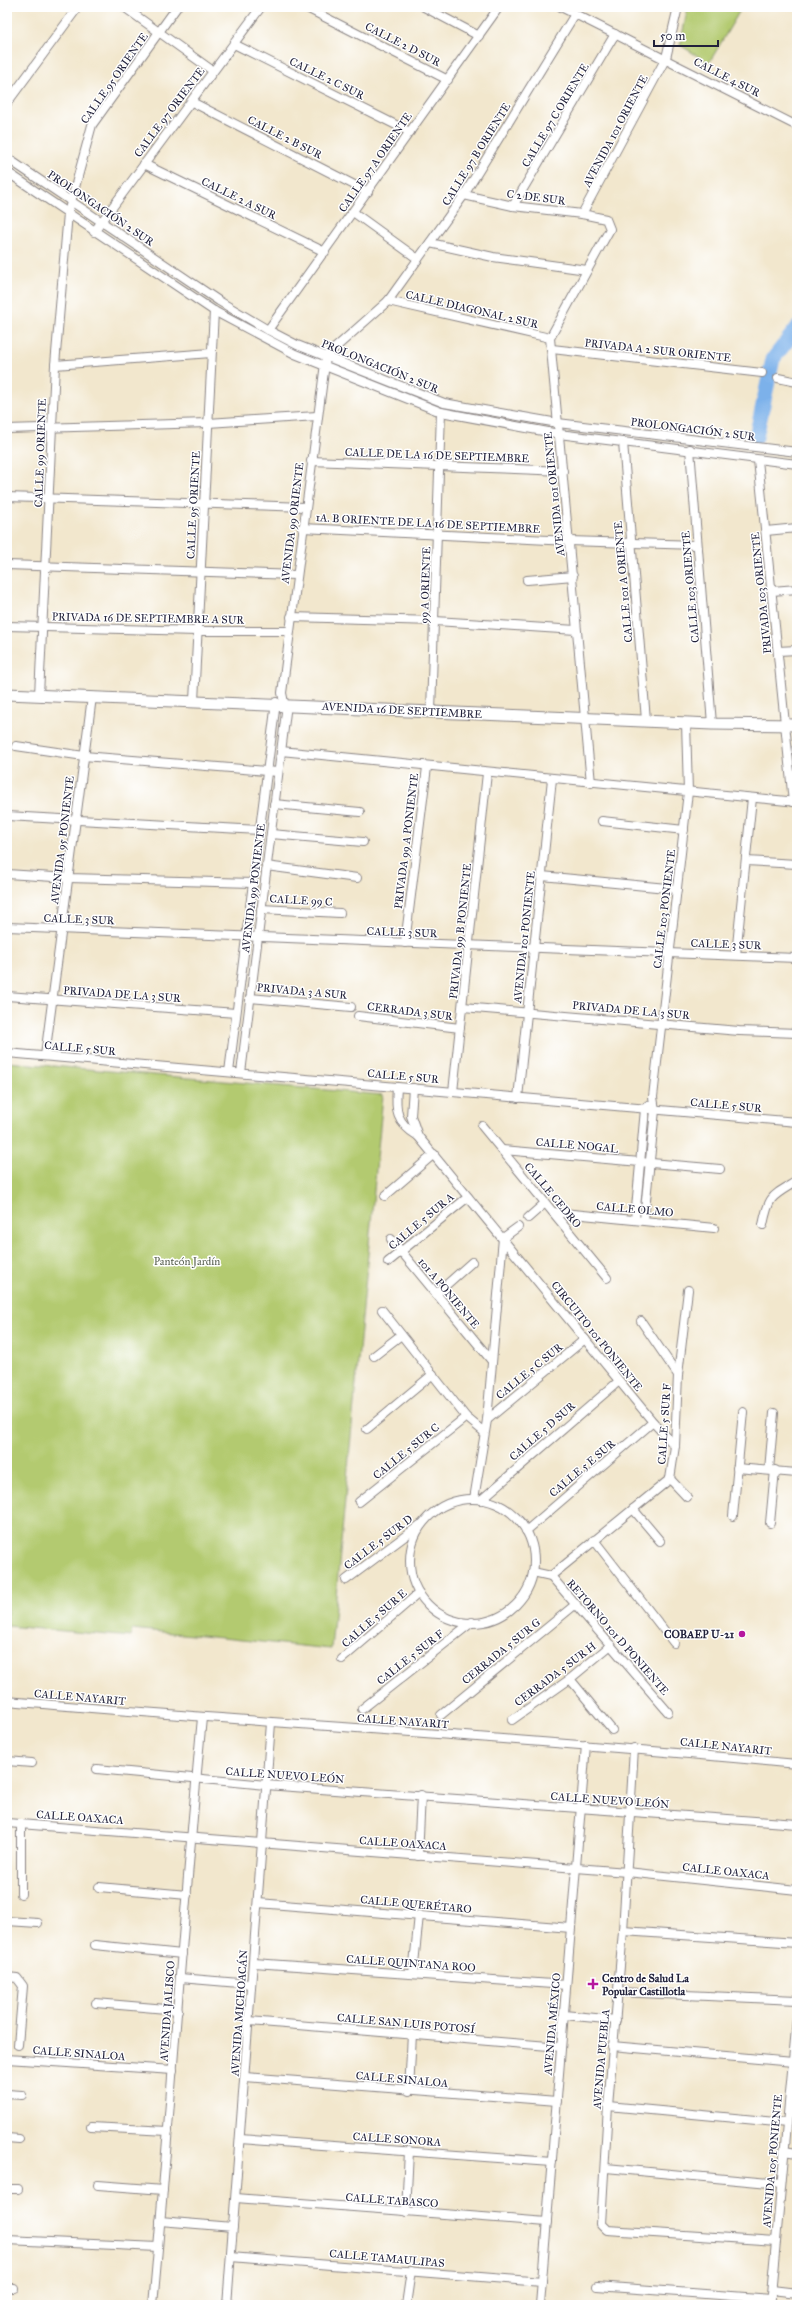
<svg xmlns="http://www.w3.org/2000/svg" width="804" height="2312" font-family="'IM FELL Great Primer',serif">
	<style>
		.green { fill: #b3ca6f; stroke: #6a7655 }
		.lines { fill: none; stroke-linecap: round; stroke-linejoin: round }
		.stream { stroke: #7cb1ea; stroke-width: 2.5 }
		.river { stroke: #7cb1ea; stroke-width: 15 }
		.minor-casing { stroke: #8a8484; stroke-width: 10 }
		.major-casing { stroke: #8a8484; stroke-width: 13 }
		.minor { stroke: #fff; stroke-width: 8 }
		.major { stroke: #fff; stroke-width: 11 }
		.poi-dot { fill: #b5179e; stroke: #fff; stroke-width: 1.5 }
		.labels { text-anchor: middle; stroke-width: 3; stroke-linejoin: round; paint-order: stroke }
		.street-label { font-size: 11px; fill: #22223b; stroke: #fff }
		.park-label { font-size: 11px; fill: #555d4d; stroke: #fff }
		.poi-label { font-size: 11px; font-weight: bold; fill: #22223b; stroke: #fff; text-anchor: end }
	</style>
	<rect width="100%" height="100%" fill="#fff"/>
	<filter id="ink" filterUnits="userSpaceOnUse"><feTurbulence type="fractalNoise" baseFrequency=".025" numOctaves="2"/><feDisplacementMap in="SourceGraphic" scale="8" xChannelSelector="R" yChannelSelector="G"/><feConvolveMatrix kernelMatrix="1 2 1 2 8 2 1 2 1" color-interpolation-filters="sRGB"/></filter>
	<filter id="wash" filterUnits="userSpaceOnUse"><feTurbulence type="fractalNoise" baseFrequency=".012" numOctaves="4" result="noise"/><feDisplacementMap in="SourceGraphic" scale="16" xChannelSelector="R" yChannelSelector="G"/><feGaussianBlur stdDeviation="0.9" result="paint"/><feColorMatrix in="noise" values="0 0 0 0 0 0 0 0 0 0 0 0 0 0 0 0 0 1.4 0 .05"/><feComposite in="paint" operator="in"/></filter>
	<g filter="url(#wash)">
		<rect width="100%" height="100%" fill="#f2e7cd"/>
		<!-- green -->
		<g class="green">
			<path d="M688,7h54l-33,56 -29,-18z"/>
			<path d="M7,1062l376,33 -52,554 -199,-20 -1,8 -124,-11z"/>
		</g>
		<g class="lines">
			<!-- stream -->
			<path class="stream" d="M755,435l19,-80 21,-23 2,-8"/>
			<!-- river -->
			<path class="river" d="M756,437l17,-78 24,-31"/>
		</g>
	</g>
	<g filter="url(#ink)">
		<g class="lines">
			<!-- minor casing -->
			<g class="minor-casing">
				<g id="minor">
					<path d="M124,7l89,64"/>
					<path d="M305,7l143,73"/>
					<path d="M424,7l55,29"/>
					<path d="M561,7l236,119"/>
					<path d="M234,44l176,88"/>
					<path d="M192,102l176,90"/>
					<path d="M7,103l71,-96"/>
					<path d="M7,158l212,143 49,29 29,15 147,58 114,20 239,29"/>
					<path d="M144,164l181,88"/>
					<path d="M7,172l207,139 81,43 146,58 118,22 238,30"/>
					<path d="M464,195l49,11 69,8 24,5 4,10 -60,109 41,445"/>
					<path d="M513,206l102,-172"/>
					<path d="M353,212l65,47"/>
					<path d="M582,214l84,-156 12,-51"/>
					<path d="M94,232l167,-225"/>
					<path d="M430,243l63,14 94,13"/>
					<path d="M388,301l162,37"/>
					<path d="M268,330l231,-323"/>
					<path d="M552,349l210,24"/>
					<path d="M55,365l156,-12"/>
					<path d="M778,378l19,4"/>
					<path d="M7,429l201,-6 109,-7"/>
					<path d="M623,442l23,278"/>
					<path d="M690,449l22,275"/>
					<path d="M758,460l35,342"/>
					<path d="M311,461l252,10"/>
					<path d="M7,497l298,10"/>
					<path d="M302,528l267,13 128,4"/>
					<path d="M766,531l31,-3"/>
					<path d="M7,565l289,10"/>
					<path d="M527,580l46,-4"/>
					<path d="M772,591l25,-2"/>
					<path d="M291,617l144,4 141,9"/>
					<path d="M7,626l190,5h93"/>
					<path d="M778,651l19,-1"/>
					<path d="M39,695l16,-330 13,-152 24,-88 85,-118"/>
					<path d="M194,701l20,-390"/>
					<path d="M431,711l10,-299"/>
					<path d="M16,746l68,10 194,16"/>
					<path d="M281,751l516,51"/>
					<path d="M274,804l86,8"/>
					<path d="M7,816l252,14"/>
					<path d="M602,821l82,9"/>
					<path d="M271,834l92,8"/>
					<path d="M746,861l51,3"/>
					<path d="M266,866l91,12"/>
					<path d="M7,874l62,4 184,5"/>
					<path d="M542,876l135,13"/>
					<path d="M261,909l79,4"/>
					<path d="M7,927l790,31"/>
					<path d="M405,943l22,-176"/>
					<path d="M736,955l16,-157"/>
					<path d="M7,996l229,17"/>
					<path d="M250,998l101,9"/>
					<path d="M463,1007l276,24 58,2"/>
					<path d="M358,1016l102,12"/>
					<path d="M7,1053l790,69"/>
					<path d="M45,1056l47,-359"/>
					<path d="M229,1072l47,-370"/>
					<path d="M241,1073l45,-361 -4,-19 44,-337 62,-55 76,-106 111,-181"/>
					<path d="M397,1087c-2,24 -1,36 21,49"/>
					<path d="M413,1088l-2,28 7,20 235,286 22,24"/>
					<path d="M453,1092l34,-319"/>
					<path d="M518,1098l34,-319"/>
					<path d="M482,1126l125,152"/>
					<path d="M502,1150l218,19"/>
					<path d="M385,1196l49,-42"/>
					<path d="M553,1212l161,16"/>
					<path d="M528,1218l17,-15"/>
					<path d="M635,1219l10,-110 3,-4"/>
					<path d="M644,1220l11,-110 -2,-13 35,-305 -2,-70"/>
					<path d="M763,1225c6,-30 8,-28 34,-44"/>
					<path d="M391,1239l100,121"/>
					<path d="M388,1262l80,-65"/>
					<path d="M436,1294l36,-32"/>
					<path d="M382,1310l84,107 18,15"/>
					<path d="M641,1321l37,54"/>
					<path d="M374,1356l27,-21"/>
					<path d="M487,1420l98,-81"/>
					<path d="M367,1429l66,-55"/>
					<path d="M737,1468l60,5"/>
					<path d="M769,1470l5,-57"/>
					<path d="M670,1479l17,18"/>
					<path d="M474,1499l13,-79 16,-182 15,-11"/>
					<circle cx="472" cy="1561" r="62"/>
					<path d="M481,1500l138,-119"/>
					<path d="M359,1502l107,-85"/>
					<path d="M633,1509l27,32"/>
					<path d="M733,1516l10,-104"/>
					<path d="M770,1523l5,-53"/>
					<path d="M526,1531l127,-109"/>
					<path d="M594,1540l80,103"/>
					<path d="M533,1572l18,4"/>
					<path d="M551,1576l119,-97 5,-33 3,-71 10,-85"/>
					<path d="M551,1576l117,136"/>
					<path d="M346,1580l74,-55"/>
					<path d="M342,1659l77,-66"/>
					<path d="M570,1679l42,51"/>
					<path d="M7,1701c263,23 527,37 790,63"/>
					<path d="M362,1709l110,-87"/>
					<path d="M441,1715l135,-111"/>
					<path d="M512,1720l58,-41 41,-34"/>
					<path d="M634,1748l-11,183 -15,175 -7,118 6,6 169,11"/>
					<path d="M7,1761l25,2"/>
					<path d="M97,1769l169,16 531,39"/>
					<path d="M7,1823l620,49 170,18"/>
					<path d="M418,1856l3,-61"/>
					<path d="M99,1887l88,8"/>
					<path d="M21,1894v-70"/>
					<path d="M258,1903l313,25"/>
					<path d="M7,1921l31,2"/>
					<path d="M623,1931l174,12"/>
					<path d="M95,1945l87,9"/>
					<path d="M254,1963l312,22"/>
					<path d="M413,1974l6,-59"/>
					<path d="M7,1977l10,1 6,8 -5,59"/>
					<path d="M180,1978l71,6"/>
					<path d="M618,1992l179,8"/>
					<path d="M96,2003l82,7"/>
					<path d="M564,2015l52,5"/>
					<path d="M249,2021l312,26"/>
					<path d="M612,2046l181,16"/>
					<path d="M7,2059l166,11"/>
					<path d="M245,2077l312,24"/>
					<path d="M409,2091l3,-57"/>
					<path d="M7,2094l15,1"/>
					<path d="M608,2106l179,17"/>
					<path d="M91,2127l77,4"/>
					<path d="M7,2138l12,1"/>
					<path d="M240,2139l312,23"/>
					<path d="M784,2151l13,2"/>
					<path d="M606,2168l175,16"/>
					<path d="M98,2185l65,5"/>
					<path d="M7,2189h11"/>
					<path d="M236,2198l311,24"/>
					<path d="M406,2212l3,-61"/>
					<path d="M160,2221l73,6"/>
					<path d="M7,2240l151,7"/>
					<path d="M231,2257l311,25"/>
					<path d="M597,2286l174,13"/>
					<path d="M7,2288h7"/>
					<path d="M772,2290l25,3"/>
					<path d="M153,2305c18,-196 30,-391 49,-587"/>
					<path d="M227,2305l44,-582"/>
					<path d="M406,2305l5,-34"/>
					<path d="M540,2305l46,-560"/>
					<path d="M770,2305l27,-287"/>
				</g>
			</g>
			<!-- major casing -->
			<g class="major-casing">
				<path id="major" d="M7,694l705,30 85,1"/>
			</g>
			<!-- minor -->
			<use href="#minor" class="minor"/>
			<!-- major -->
			<use href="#major" class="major"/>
		</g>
	</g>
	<!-- markers -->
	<g class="poi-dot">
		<circle cx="742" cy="1634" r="4"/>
		<path d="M591 1978h4v4h4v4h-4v4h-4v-4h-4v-4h4z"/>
	</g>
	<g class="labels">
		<!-- street labels -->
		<g class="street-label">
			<text transform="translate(403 44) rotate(27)" y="4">CALLE 2 D SUR</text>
			<text transform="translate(727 77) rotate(27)" y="4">CALLE 4 SUR</text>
			<text transform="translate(114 78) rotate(-55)" y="4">CALLE 95 ORIENTE</text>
			<text transform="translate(327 78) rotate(26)" y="4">CALLE 2 C SUR</text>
			<text transform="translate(169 112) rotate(-53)" y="4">CALLE 97 ORIENTE</text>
			<text transform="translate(555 115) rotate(-59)" y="4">CALLE 97 C ORIENTE</text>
			<text transform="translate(615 131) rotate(-62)" y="4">AVENIDA 101 ORIENTE</text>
			<text transform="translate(285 137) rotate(27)" y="4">CALLE 2 B SUR</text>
			<text transform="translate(476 154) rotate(-58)" y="4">CALLE 97 B ORIENTE</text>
			<text transform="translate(375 162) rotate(-55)" y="4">CALLE 97 A ORIENTE</text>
			<text transform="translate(536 197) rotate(7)" y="4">C 2 DE SUR</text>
			<text transform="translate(239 198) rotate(26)" y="4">CALLE 2 A SUR</text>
			<text transform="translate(101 208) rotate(34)" y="4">PROLONGACIÓN 2 SUR</text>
			<text transform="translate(472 309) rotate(13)" y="4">CALLE DIAGONAL 2 SUR</text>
			<text transform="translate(658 350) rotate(6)" y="4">PRIVADA A 2 SUR ORIENTE</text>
			<text transform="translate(380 366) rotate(22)" y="4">PROLONGACIÓN 2 SUR</text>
			<text transform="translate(693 429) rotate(7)" y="4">PROLONGACIÓN 2 SUR</text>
			<text transform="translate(40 453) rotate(-88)" y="4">CALLE 99 ORIENTE</text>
			<text transform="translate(437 455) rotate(2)" y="4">CALLE DE LA 16 DE SEPTIEMBRE</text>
			<text transform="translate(554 494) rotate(-96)" y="4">AVENIDA 101 ORIENTE</text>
			<text transform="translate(193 505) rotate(-87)" y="4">CALLE 95 ORIENTE</text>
			<text transform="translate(292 523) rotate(-83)" y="4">AVENIDA 99 ORIENTE</text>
			<text transform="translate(428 523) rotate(3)" y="4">1A. B ORIENTE DE LA 16 DE SEPTIEMBRE</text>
			<text transform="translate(623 582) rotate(-95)" y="4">CALLE 101 A ORIENTE</text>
			<text transform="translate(425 585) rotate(-88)" y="4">99 A ORIENTE</text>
			<text transform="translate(690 587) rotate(-95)" y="4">CALLE 103 ORIENTE</text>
			<text transform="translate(761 593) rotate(-96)" y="4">PRIVADA 103 ORIENTE</text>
			<text transform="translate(148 618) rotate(1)" y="4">PRIVADA 16 DE SEPTIEMBRE A SUR</text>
			<text transform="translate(402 710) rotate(3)" y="4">AVENIDA 16 DE SEPTIEMBRE</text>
			<text transform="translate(62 840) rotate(-83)" y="4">AVENIDA 95 PONIENTE</text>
			<text transform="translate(406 841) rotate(-83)" y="4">PRIVADA 99 A PONIENTE</text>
			<text transform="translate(253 888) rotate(-83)" y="4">AVENIDA 99 PONIENTE</text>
			<text transform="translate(301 900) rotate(3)" y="4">CALLE 99 C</text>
			<text transform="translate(664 909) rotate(-83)" y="4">CALLE 103 PONIENTE</text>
			<text transform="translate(79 919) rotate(2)" y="4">CALLE 3 SUR</text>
			<text transform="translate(460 931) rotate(-84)" y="4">PRIVADA 99 B PONIENTE</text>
			<text transform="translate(402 932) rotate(2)" y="4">CALLE 3 SUR</text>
			<text transform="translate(524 937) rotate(-84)" y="4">AVENIDA 101 PONIENTE</text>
			<text transform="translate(726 944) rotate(2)" y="4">CALLE 3 SUR</text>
			<text transform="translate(302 991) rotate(5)" y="4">PRIVADA 3 A SUR</text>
			<text transform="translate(122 994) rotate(4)" y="4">PRIVADA DE LA 3 SUR</text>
			<text transform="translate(631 1010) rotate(5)" y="4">PRIVADA DE LA 3 SUR</text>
			<text transform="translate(410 1011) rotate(7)" y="4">CERRADA 3 SUR</text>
			<text transform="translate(80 1048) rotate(5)" y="4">CALLE 5 SUR</text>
			<text transform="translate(403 1076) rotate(5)" y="4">CALLE 5 SUR</text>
			<text transform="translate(726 1105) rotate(5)" y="4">CALLE 5 SUR</text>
			<text transform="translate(577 1145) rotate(5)" y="4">CALLE NOGAL</text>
			<text transform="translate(553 1195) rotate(50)" y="4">CALLE CEDRO</text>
			<text transform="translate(635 1209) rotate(5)" y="4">CALLE OLMO</text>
			<text transform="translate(421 1221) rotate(-40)" y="4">CALLE 5 SUR A</text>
			<text transform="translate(449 1293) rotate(50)" y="4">101 A PONIENTE</text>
			<text transform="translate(597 1336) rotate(51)" y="4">CIRCUITO 101 PONIENTE</text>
			<text transform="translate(529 1371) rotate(-39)" y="4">CALLE 5 C SUR</text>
			<text transform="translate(664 1424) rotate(-86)" y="4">CALLE 5 SUR F</text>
			<text transform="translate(542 1431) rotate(-41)" y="4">CALLE 5 D SUR</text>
			<text transform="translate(406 1451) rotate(-39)" y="4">CALLE 5 SUR C</text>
			<text transform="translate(582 1468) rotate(-40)" y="4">CALLE 5 E SUR</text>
			<text transform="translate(378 1542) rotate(-37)" y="4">CALLE 5 SUR D</text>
			<text transform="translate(374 1618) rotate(-41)" y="4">CALLE 5 SUR E</text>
			<text transform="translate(618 1637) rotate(49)" y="4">RETORNO 101 D PONIENTE</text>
			<text transform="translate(501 1651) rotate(-39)" y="4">CERRADA 5 SUR G</text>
			<text transform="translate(410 1657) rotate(-38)" y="4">CALLE 5 SUR F</text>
			<text transform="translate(555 1674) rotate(-37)" y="4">CERRADA 5 SUR H</text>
			<text transform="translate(80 1697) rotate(5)" y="4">CALLE NAYARIT</text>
			<text transform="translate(403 1721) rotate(4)" y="4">CALLE NAYARIT</text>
			<text transform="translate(726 1746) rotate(6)" y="4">CALLE NAYARIT</text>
			<text transform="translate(285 1775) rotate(4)" y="4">CALLE NUEVO LEÓN</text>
			<text transform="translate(610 1800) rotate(4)" y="4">CALLE NUEVO LEÓN</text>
			<text transform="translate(80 1817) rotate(4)" y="4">CALLE OAXACA</text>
			<text transform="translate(403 1843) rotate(4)" y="4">CALLE OAXACA</text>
			<text transform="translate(726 1871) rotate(6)" y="4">CALLE OAXACA</text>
			<text transform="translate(416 1904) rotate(5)" y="4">CALLE QUERÉTARO</text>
			<text transform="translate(411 1963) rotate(4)" y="4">CALLE QUINTANA ROO</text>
			<text transform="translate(167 2011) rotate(-86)" y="4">AVENIDA JALISCO</text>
			<text transform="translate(239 2013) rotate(-86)" y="4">AVENIDA MICHOACÁN</text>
			<text transform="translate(406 2023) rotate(5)" y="4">CALLE SAN LUIS POTOSÍ</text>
			<text transform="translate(552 2024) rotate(-85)" y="4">AVENIDA MÉXICO</text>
			<text transform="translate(79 2053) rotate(4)" y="4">CALLE SINALOA</text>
			<text transform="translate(601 2059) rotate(-85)" y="4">AVENIDA PUEBLA</text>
			<text transform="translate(402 2079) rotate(5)" y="4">CALLE SINALOA</text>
			<text transform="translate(397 2139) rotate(4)" y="4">CALLE SONORA</text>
			<text transform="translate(772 2161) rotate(-85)" y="4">AVENIDA 105 PONIENTE</text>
			<text transform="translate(392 2200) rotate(4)" y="4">CALLE TABASCO</text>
			<text transform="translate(387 2258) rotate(5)" y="4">CALLE TAMAULIPAS</text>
		</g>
		<!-- park labels -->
		<g class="park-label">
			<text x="187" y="1265">Panteón Jardín</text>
		</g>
		<!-- poi labels -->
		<g class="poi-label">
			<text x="734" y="1638">COBAEP U-21</text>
			<text x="602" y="1982" text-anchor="start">Centro de Salud La<tspan x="602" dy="13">Popular Castillotla</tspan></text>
		</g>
	</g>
	<!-- margin -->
	<rect width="804" height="2312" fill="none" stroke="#fff" stroke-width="24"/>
	<!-- scale -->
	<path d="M654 40v6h64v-6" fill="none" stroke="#22223b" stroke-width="2"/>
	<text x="660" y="40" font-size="12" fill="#22223b" stroke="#ffffff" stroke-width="3" paint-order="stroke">50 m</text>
</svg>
